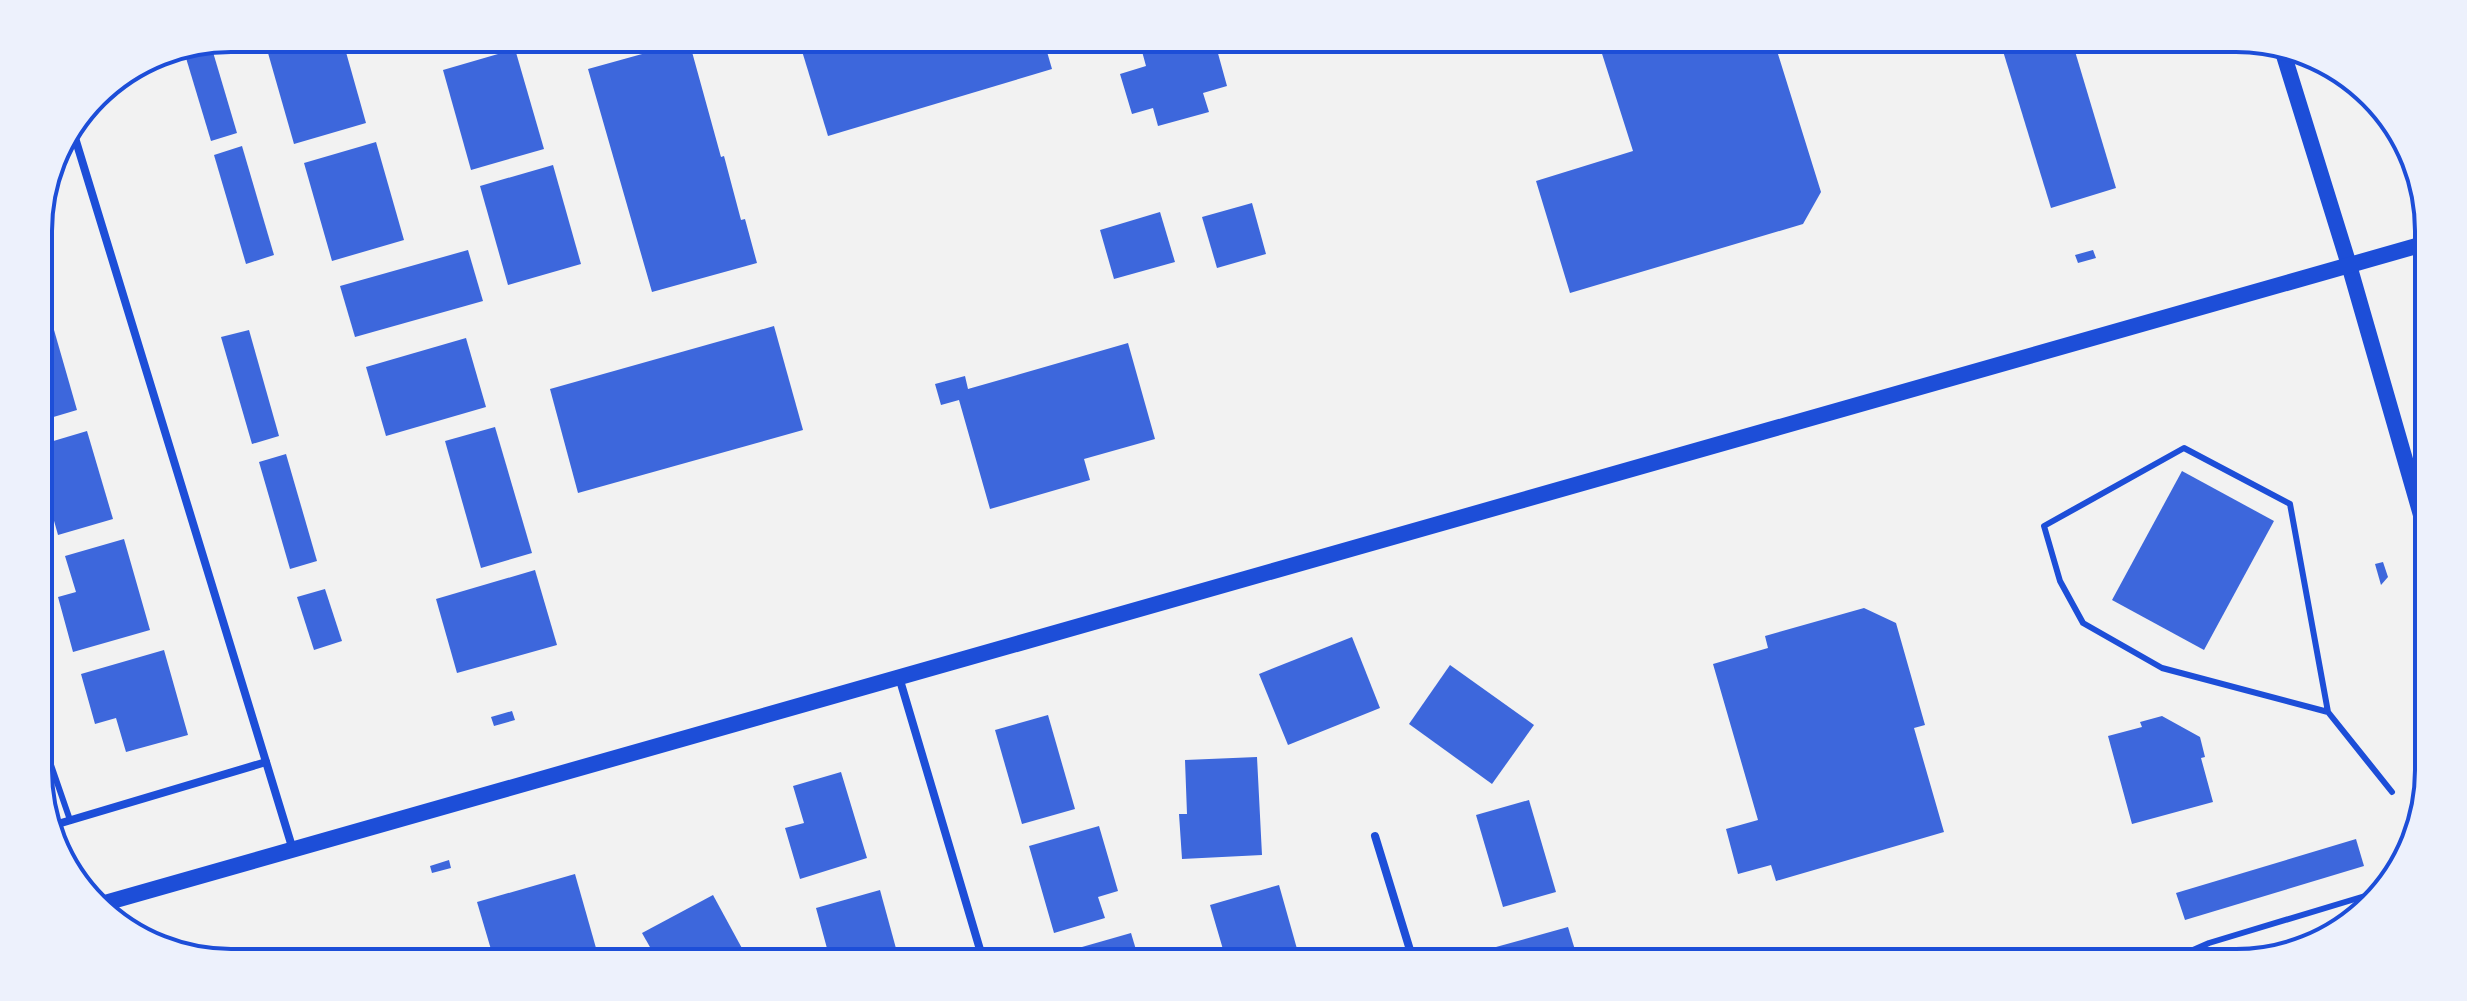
<svg xmlns="http://www.w3.org/2000/svg" width="2467" height="1001" font-family="Literata,serif">
	<style>
		.building { fill: #3d67dc }
		.lines { fill: none; stroke-linecap: round; stroke-linejoin: round }
		.service { stroke: #1d4ed8; stroke-width: 6 }
		.minor { stroke: #1d4ed8; stroke-width: 8 }
		.secondary { stroke: #1d4ed8; stroke-width: 16 }
		.rim { fill: none; stroke: #1d4ed8; stroke-width: 4 }
	</style>
	<rect width="100%" height="100%" fill="#f2f2f2"/>
	<!-- building -->
	<g class="building">
		<path d="M293,38h49l24,85 -72,21 -28,-98z"/>
		<path d="M432,38h50v1l-46,13z"/>
		<path d="M798,38h245l9,31 -224,67z"/>
		<path d="M1107,38h81l2,7 24,-6 13,47 -24,7 6,19 -51,14 -5,-18 -21,6 -12,-40 26,-8 -6,-22 -29,8z"/>
		<path d="M1493,38h36v1l-33,9z"/>
		<path d="M1597,38h176l48,154 -18,32 -233,69 -34,-112 97,-30z"/>
		<path d="M1999,38h72l45,150 -65,20z"/>
		<path d="M689,41l32,116 3,-1 17,64 4,-1 12,44 -105,29 -64,-223z"/>
		<path d="M210,42l27,91 -26,8 -28,-93z"/>
		<path d="M515,49l29,100 -73,21 -28,-100z"/>
		<path d="M376,142l28,98 -72,21 -28,-98z"/>
		<path d="M242,146l32,109 -28,9 -32,-109z"/>
		<path d="M553,165l28,99 -73,21 -28,-99z"/>
		<path d="M1252,203l14,51 -49,14 -15,-51z"/>
		<path d="M1160,212l15,50 -61,17 -14,-49z"/>
		<path d="M468,250l15,51 -128,36 -15,-51z"/>
		<path d="M2093,250l3,8 -18,5 -3,-8z"/>
		<path d="M50,316l27,94 -37,11 -1,-102z"/>
		<path d="M774,326l29,104 -225,63 -28,-104z"/>
		<path d="M249,330l30,106 -27,8 -31,-107z"/>
		<path d="M466,338l20,69 -100,29 -20,-69z"/>
		<path d="M1128,343l27,96 -71,20 6,21 -100,29 -31,-109 -18,5 -6,-21 30,-8 3,13z"/>
		<path d="M495,427l37,126 -51,15 -36,-127z"/>
		<path d="M87,431l26,88 -55,16 -18,-64v-26z"/>
		<path d="M286,454l31,107 -27,8 -31,-107z"/>
		<path d="M2182,471l92,50 -70,129 -92,-50z"/>
		<path d="M124,539l26,91 -77,22 -15,-55 18,-5 -11,-36z"/>
		<path d="M2383,562l5,15 -7,8 -6,-21z"/>
		<path d="M535,570l22,75 -100,28 -21,-74z"/>
		<path d="M325,589l17,52 -28,9 -17,-53z"/>
		<path d="M1864,608l32,15 29,102 -11,3 30,104 -168,49 -5,-16 -33,9 -12,-45 32,-9 -45,-156 55,-16 -3,-12z"/>
		<path d="M1352,637l28,71 -92,37 -29,-71z"/>
		<path d="M164,650l24,85 -62,17 -10,-34 -21,6 -14,-50z"/>
		<path d="M1450,665l84,60 -42,59 -83,-60z"/>
		<path d="M512,711l3,9 -21,6 -3,-9z"/>
		<path d="M1048,715l27,94 -53,15 -27,-94z"/>
		<path d="M2162,716l38,21 5,20 -4,1 12,44 -81,22 -24,-88 34,-9 -2,-5z"/>
		<path d="M1257,757l5,98 -80,4 -3,-45h8l-2,-54z"/>
		<path d="M841,772l26,86 -67,21 -15,-51 19,-5 -11,-37z"/>
		<path d="M1529,800l27,92 -53,15 -27,-92z"/>
		<path d="M1099,826l19,65 -20,6 7,21 -51,15 -25,-87z"/>
		<path d="M2356,839l8,27 -179,54 -9,-27z"/>
		<path d="M449,860l2,8 -19,5 -2,-7z"/>
		<path d="M575,874l21,74 -53,15h-48l-18,-61z"/>
		<path d="M1279,885l22,78h-74l-17,-58z"/>
		<path d="M880,890l20,73h-69l-15,-55z"/>
		<path d="M713,895l37,68h-91l-17,-30z"/>
		<path d="M1568,927l11,36h-79l-4,-16z"/>
		<path d="M1131,933l9,30h-76l-3,-10z"/>
	</g>
	<g class="lines">
		<!-- service -->
		<g class="service">
			<path d="M2328,712l-38,-208 -106,-56 -140,78 16,55 23,42 79,45 166,44 64,80"/>
			<path d="M41,736l29,84"/>
			<path d="M2178,963l6,-9 25,-11 166,-50"/>
		</g>
		<!-- minor -->
		<g class="minor">
			<path d="M72,128l221,722"/>
			<path d="M899,677l85,286"/>
			<path d="M51,826l215,-64"/>
			<path d="M1375,836l39,127"/>
		</g>
		<!-- secondary -->
		<g class="secondary">
			<path d="M2281,46l68,219 74,257"/>
			<path d="M98,905l2329,-662"/>
		</g>
	</g>
	<!-- crop -->
	<path d="M0 0H2467V1001H0ZM231 52H2236A179 179 0 0 1 2415 231V770A179 179 0 0 1 2236 949H231A179 179 0 0 1 52 770V231A179 179 0 0 1 231 52Z" fill="#edf1fc" fill-rule="evenodd"/>
	<path class="rim" d="M231 52H2236A179 179 0 0 1 2415 231V770A179 179 0 0 1 2236 949H231A179 179 0 0 1 52 770V231A179 179 0 0 1 231 52Z"/>
</svg>
